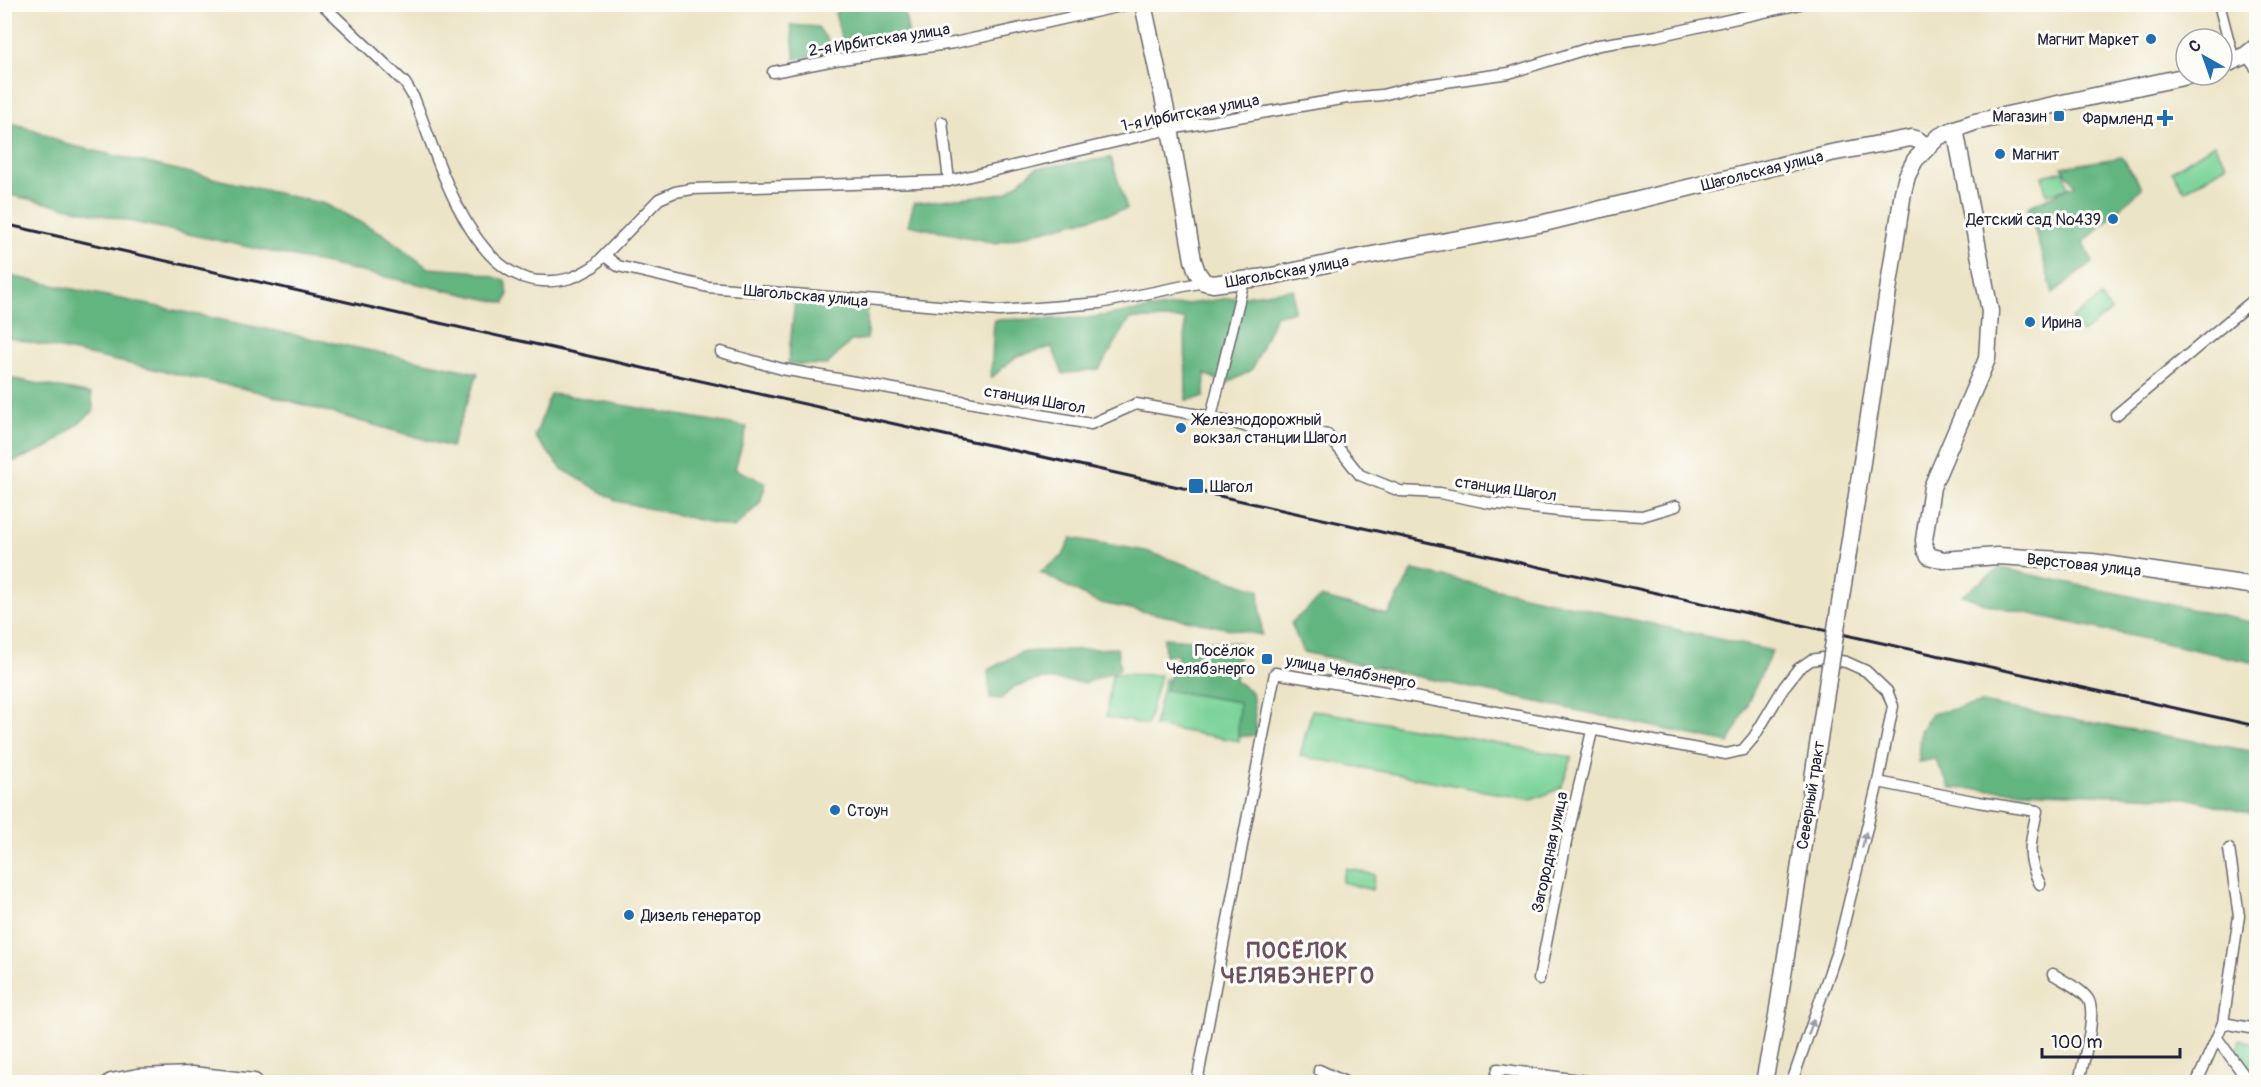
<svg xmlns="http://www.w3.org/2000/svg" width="2261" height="1087" font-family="Pangolin,sans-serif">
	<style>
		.green { fill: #7bd398; stroke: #4e7a6a; stroke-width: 1.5 }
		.forest { fill: #64b580; stroke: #436c5e; stroke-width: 1.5 }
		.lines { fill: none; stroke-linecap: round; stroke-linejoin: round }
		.street-casing { stroke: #69666c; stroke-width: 13 }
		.secondary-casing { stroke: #69666c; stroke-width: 19 }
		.street { stroke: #fff; stroke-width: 10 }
		.secondary { stroke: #fff; stroke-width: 16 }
		.rail { stroke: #22223b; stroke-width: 3 }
		.secondary-bridge-casing { stroke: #69666c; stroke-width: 19; stroke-linecap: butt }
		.secondary-bridge { stroke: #fff; stroke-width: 16 }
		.oneway { fill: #9c9ca7 }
		.poi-dot { fill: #1f6fb2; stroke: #fdfcf7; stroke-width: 2 }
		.labels { text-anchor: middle; stroke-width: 6; stroke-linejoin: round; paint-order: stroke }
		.street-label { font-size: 16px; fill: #22223b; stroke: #fdfcf7 }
		.poi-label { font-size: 16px; fill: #22223b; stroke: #fdfcf7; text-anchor: start }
		.district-label { font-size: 22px; font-weight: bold; letter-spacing: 1.5px; fill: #6c505f; stroke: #fdfcf7 }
	</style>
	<rect width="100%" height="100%" fill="#fdfcf7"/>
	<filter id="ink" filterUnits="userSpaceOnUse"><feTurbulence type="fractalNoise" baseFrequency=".0167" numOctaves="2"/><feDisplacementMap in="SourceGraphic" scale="12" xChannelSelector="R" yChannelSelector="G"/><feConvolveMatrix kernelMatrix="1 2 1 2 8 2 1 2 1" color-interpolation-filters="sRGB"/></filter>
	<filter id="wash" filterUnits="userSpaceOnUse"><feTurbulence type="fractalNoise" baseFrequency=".008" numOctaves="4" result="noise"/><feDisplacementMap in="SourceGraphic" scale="24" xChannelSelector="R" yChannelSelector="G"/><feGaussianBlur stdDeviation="1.35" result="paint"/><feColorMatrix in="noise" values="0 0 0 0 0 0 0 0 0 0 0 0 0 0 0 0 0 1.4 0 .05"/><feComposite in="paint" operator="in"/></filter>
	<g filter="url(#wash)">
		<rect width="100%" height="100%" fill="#ece4c6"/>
		<!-- green -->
		<g class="green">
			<path d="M2214,144l13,21 -42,26 -13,-20z"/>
			<path d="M2064,171l4,18 -22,5 -4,-18z"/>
			<path d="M2101,297l10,14 -29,22 -11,-14z"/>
			<path d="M1112,674l48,1 -13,50 -41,-8z"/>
			<path d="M1165,679l83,15 -9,47 -85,-15z"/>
			<path d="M1312,710l260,47 -11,31 -29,12 -232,-44z"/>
			<path d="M1346,868l29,7 -3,15 -30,-8z"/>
			<path d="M2240,1039l16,5 -5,26 -15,-14z"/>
		</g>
		<!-- forest -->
		<g class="forest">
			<path d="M842,5h61l6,32 -64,15 -10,-39 8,-5z"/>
			<path d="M791,25l27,2 10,14 1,12 -34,6z"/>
			<path d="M5,121l30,9 30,14 260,60 58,30 45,34 43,3 34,9 3,14 -3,9 -500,-109z"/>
			<path d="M2122,157l20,31 -59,55 10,19 -40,31 -25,-86 47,-22 -13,-18z"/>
			<path d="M1111,158l16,51 -131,34 -88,-18 6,-22 92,-10 30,-25z"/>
			<path d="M5,275l473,98 -27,74 -196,-56 -250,-54z"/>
			<path d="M1294,289v22l-19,5 -23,54 -26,14 -21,-10 -1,23 -18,3 -1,-81h-55l-31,50 -36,5 -11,-27 -35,9 -26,22 3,-58 92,-2z"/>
			<path d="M795,299l72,9v31l-16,2 -24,24 -39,-1z"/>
			<path d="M4,377l87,17 3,17 -44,35 -45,19z"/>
			<path d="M550,394l27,3 170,30 -12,42 31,14 -6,20 -26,25 -117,-27 -55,-32 -27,-32z"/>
			<path d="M1071,538l75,13 113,39 3,45 -166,-33 -56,-30 23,-16z"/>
			<path d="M2000,568l256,55v40l-266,-58 -28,-10z"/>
			<path d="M1413,570l359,81 -43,92 -426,-91 -12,-29 30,-26 67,18z"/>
			<path d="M1164,638l76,5 -5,38 17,11 5,43 -19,2 1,-35 -74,-12 14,-35h-14z"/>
			<path d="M1117,648l3,21 -35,14 -43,-4 -27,7 -14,13 -11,-1 -2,-28 33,-18z"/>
			<path d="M1981,703l275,49v63l-69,-17 -237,-10 -15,-29 -17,3 2,-31 11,-17z"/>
		</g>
	</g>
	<g filter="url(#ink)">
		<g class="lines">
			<!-- street casing -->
			<g class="street-casing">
				<g id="street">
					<path d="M322,4l83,79 9,15c23,56 55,180 128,183 21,1 34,-3 52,-15l65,-67 16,-7 17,-3 257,-8 221,-52 177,-31 35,-3 35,-9 92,-13 90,-28 58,-9 143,-32"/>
					<path d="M2219,4l15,57"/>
					<path d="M2246,55l10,13"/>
					<path d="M773,72l62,-12 119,-17 176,-39"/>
					<path d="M942,122l7,59"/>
					<path d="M605,256l13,10 90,21 291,24 101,-8 104,-21"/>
					<path d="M721,352l61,17 309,55 45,-20 75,13 63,17 23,-4 31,5 32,40 40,16 40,2 49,10 78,9 75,4 34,-10"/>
					<path d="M2116,415l140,-117"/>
					<path d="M1211,417l33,-137"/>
					<path d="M1878,782l100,20 59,9c-6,29 -12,45 3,73"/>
					<path d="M2053,974c11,7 28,15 35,25 10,15 -6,66 -9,83"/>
					<path d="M1539,979l27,-137 26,-111"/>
					<path d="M2223,1023l33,6"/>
					<path d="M2217,1038l32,44"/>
					<path d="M1319,1070l26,12"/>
					<path d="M1197,1082l78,-409c151,25 301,54 451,81l17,-4 11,-13 30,-50 14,-18 13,-9 12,-2 23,4 20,9 21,20 6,15 -15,76 -40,166 -46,134"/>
					<path d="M1495,1082l3,-13 96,13"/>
					<path d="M2197,1082l26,-59 16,-107 -10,-67"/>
				</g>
			</g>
			<!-- secondary casing -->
			<g class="secondary-casing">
				<g id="secondary">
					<path d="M1143,4l27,125 23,131 4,12 7,10 9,2 59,-8 73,-16 199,-37 287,-70 80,-15 7,2 9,7"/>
					<path d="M2222,66l24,-11 10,-8"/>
					<path d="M1955,129l35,182 -3,48 -55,128 -8,53 1,9 4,7 14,4 55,-4 94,6 164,24"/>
					<path d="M1855,508l48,-316 4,-16 8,-16 23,-23 17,-8 20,-7 217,-47"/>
					<path d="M111,1082l27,-5 54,-2 62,7"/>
					<path d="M1764,1082l13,-67 50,-329"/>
				</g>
			</g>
			<!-- street -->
			<use href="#street" class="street"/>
			<!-- secondary -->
			<use href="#secondary" class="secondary"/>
			<!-- rail -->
			<path class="rail" d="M4,224l413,94 1839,408"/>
			<!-- secondary-bridge casing -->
			<g class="secondary-bridge-casing">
				<path id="secondary-bridge" d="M1827,686l28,-178"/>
			</g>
			<!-- secondary-bridge -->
			<use href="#secondary-bridge" class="secondary-bridge"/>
		</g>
		<!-- one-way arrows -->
		<defs><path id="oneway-solid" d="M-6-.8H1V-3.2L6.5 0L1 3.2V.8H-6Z" transform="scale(1.5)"/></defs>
		<g class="oneway">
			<use href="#oneway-solid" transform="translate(1864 840) rotate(-77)"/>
			<use href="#oneway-solid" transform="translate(1811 1027) rotate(-71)"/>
		</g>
	</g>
	<!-- markers -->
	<g class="poi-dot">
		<circle cx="2151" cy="39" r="6"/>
		<rect x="2053" y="110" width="12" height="12" rx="3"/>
		<path d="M2162 109h6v6h6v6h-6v6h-6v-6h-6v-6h6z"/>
		<circle cx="2000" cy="154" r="6"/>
		<circle cx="2113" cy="219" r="6"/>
		<circle cx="2030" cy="322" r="6"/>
		<circle cx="1181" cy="428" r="6"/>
		<rect x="1188" y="478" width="16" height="16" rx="3"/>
		<rect x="1261" y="653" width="12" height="12" rx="3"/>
		<circle cx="835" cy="810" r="6"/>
		<circle cx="629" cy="915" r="6"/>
	</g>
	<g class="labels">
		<!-- street labels -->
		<g class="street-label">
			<text transform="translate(879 39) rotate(-9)" y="6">2-я Ирбитская улица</text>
			<text transform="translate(1190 112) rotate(-11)" y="6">1-я Ирбитская улица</text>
			<text transform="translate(1762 170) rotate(-14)" y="6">Шагольская улица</text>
			<text transform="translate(1287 271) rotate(-10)" y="6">Шагольская улица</text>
			<text transform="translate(806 295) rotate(5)" y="6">Шагольская улица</text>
			<text transform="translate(1035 399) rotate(10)" y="6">станция Шагол</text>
			<text transform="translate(1506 488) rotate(8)" y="6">станция Шагол</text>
			<text transform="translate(2084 564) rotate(6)" y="6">Верстовая улица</text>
			<text transform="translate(1351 671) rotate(10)" y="6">улица Челябэнерго</text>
			<text transform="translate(1810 795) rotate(-81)" y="6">Северный тракт</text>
			<text transform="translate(1549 852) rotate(-78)" y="6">Загородная улица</text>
		</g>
		<!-- poi labels -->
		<g class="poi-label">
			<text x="2139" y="45" text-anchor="end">Магнит Маркет</text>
			<text x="2047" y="122" text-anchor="end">Магазин</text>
			<text x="2153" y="124" text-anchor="end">Фармленд</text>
			<text x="2012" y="160">Магнит</text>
			<text x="2101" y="225" text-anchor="end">Детский сад №439</text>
			<text x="2042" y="328">Ирина</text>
			<text x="1193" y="425">Железнодорожный<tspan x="1193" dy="18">вокзал станции Шагол</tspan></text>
			<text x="1210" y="492">Шагол</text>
			<text x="1255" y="656" text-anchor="end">Посёлок<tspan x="1255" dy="18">Челябэнерго</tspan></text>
			<text x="847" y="816">Стоун</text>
			<text x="641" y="921">Дизель генератор</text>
		</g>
		<!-- district labels -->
		<g class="district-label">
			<text x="1298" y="958">ПОСЁЛОК<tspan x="1298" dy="25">ЧЕЛЯБЭНЕРГО</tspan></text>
		</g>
	</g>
	<!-- margin -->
	<rect width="2261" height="1087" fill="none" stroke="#fdfcf7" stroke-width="24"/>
	<!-- north arrow -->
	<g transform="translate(2204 57) rotate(320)"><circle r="28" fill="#fdfcf7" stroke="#a5a5ac" stroke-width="1.5"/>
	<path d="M0-4.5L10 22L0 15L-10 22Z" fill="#1f6fb2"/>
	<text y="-9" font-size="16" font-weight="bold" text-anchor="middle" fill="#22223b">С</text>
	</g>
	<!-- scale -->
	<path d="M2042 1048v9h138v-9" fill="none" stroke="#22223b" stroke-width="3"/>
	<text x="2051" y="1048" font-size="18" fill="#22223b" stroke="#fdfcf7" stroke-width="4.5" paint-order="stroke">100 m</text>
</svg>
